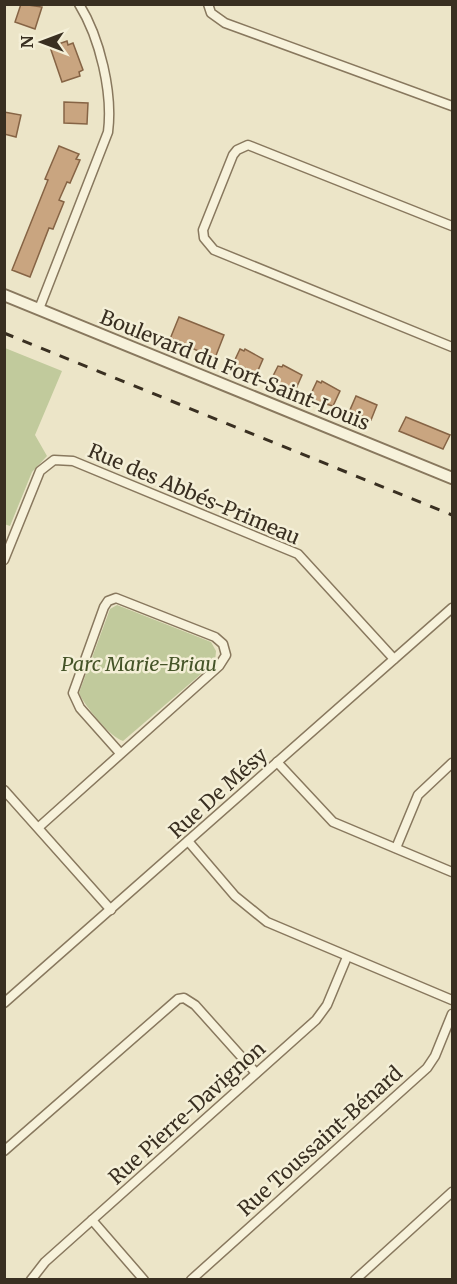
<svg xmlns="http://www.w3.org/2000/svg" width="457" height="1284" font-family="Merriweather,serif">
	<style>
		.green { fill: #c1ca9c }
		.building { fill: #c9a580; stroke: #866445; stroke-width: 1.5 }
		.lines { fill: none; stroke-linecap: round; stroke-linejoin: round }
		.minor-casing { stroke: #88785e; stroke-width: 11 }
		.tertiary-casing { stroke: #88785e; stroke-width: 14 }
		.minor { stroke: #f7f2db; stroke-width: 8 }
		.tertiary { stroke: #f7f2db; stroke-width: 10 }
		.rail { stroke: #392f21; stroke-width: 3; stroke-dasharray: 10 10; stroke-linecap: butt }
		.labels { text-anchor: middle; stroke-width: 5; stroke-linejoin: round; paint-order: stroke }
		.street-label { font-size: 20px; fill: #392f21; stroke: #f4efd7 }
		.park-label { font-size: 20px; font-style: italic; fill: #455428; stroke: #f4efd7 }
	</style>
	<rect width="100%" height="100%" fill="#ece5c8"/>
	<!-- green -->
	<g class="green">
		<path d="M5,348l57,23 -27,64 12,21 -15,16 -22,54 -6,-2z"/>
		<path d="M117,605l94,37 5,9 -1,11 -92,79c-12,-3 -39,-36 -44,-48l31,-84z"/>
	</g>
	<!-- building -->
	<g class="building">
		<path d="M21,4l21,3 -7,22 -20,-7z"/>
		<path d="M67,41l1,4 5,-2 10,27 -4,2 1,4 -18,6 -12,-35z"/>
		<path d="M64,102l24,1 -1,21 -23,-1z"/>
		<path d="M4,112l17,3 -5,22 -12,-3z"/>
		<path d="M59,146l20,8 -3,5 4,1 -10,23 -3,-1 -8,18 5,2 -11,27 -4,-1 -19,49 -18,-7 36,-90 -3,-1z"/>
		<path d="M179,317l45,18 -9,23 -45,-19z"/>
		<path d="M240,349l4,2 1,-2 18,10 -7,16 -21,-7 1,-2 -3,-2z"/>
		<path d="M283,365l19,10 -7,16 -5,-3 -1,3 -15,-7 -3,-4 7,-14 4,1z"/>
		<path d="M317,381l4,2 1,-2 18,10 -7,15 -21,-6 2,-2 -4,-2z"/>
		<path d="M356,396l21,9 -6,15 -21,-10z"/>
		<path d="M406,417l44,18 -7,14 -44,-18z"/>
	</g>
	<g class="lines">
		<!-- minor casing -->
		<g class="minor-casing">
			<g id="minor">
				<path d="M208,4l3,9 14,10 227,83"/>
				<path d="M452,226l-204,-81 -11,5 -4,5 -30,75 1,8 10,12 238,97"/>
				<path d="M39,309l69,-177c5,-39 -8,-94 -29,-128"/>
				<path d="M4,560l36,-89 14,-11 19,1 225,93 96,105"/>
				<path d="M277,762l56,60 119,50"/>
				<path d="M4,790l107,120"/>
				<path d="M39,827l180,-161 7,-11 -3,-11 -8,-7 -99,-39 -8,3 -4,6 -31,86 7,15 40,45"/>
				<path d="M188,841l47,55 32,26 185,78"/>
				<path d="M396,848l22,-53 34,-32"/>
				<path d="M4,1003l448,-395"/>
				<path d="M4,1151l174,-152 6,-1 11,7 61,68"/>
				<path d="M92,1220l52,60"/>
				<path d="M31,1280l14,-18 271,-242 11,-15 20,-48"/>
				<path d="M191,1280l236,-212 8,-12 17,-42"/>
				<path d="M355,1280l97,-88"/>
			</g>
		</g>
		<!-- tertiary casing -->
		<g class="tertiary-casing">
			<path id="tertiary" d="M4,295l448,183"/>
		</g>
		<!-- minor -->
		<use href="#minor" class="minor"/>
		<!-- tertiary -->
		<use href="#tertiary" class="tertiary"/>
		<!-- rail -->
		<path class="rail" d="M4,333l448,182"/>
	</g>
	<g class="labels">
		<!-- street labels -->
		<g class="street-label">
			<text transform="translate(235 370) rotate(22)" y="7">Boulevard du Fort-Saint-Louis</text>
			<text transform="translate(194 494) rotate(23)" y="7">Rue des Abbés-Primeau</text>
			<text transform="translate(218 793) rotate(-42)" y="7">Rue De Mésy</text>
			<text transform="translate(187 1113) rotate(-42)" y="7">Rue Pierre-Davignon</text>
			<text transform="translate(320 1141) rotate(-42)" y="7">Rue Toussaint-Bénard</text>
		</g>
		<!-- park labels -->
		<g class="park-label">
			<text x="139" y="671">Parc Marie-Briau</text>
		</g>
	</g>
	<!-- border -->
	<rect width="457" height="1284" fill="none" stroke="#392f21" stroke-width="12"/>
	<!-- north arrow -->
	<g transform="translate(42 42) rotate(270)" stroke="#f4efd7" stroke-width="4.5" paint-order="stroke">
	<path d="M0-4.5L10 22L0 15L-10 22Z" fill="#392f21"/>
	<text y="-9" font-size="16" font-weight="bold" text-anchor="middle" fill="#392f21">N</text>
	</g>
</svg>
